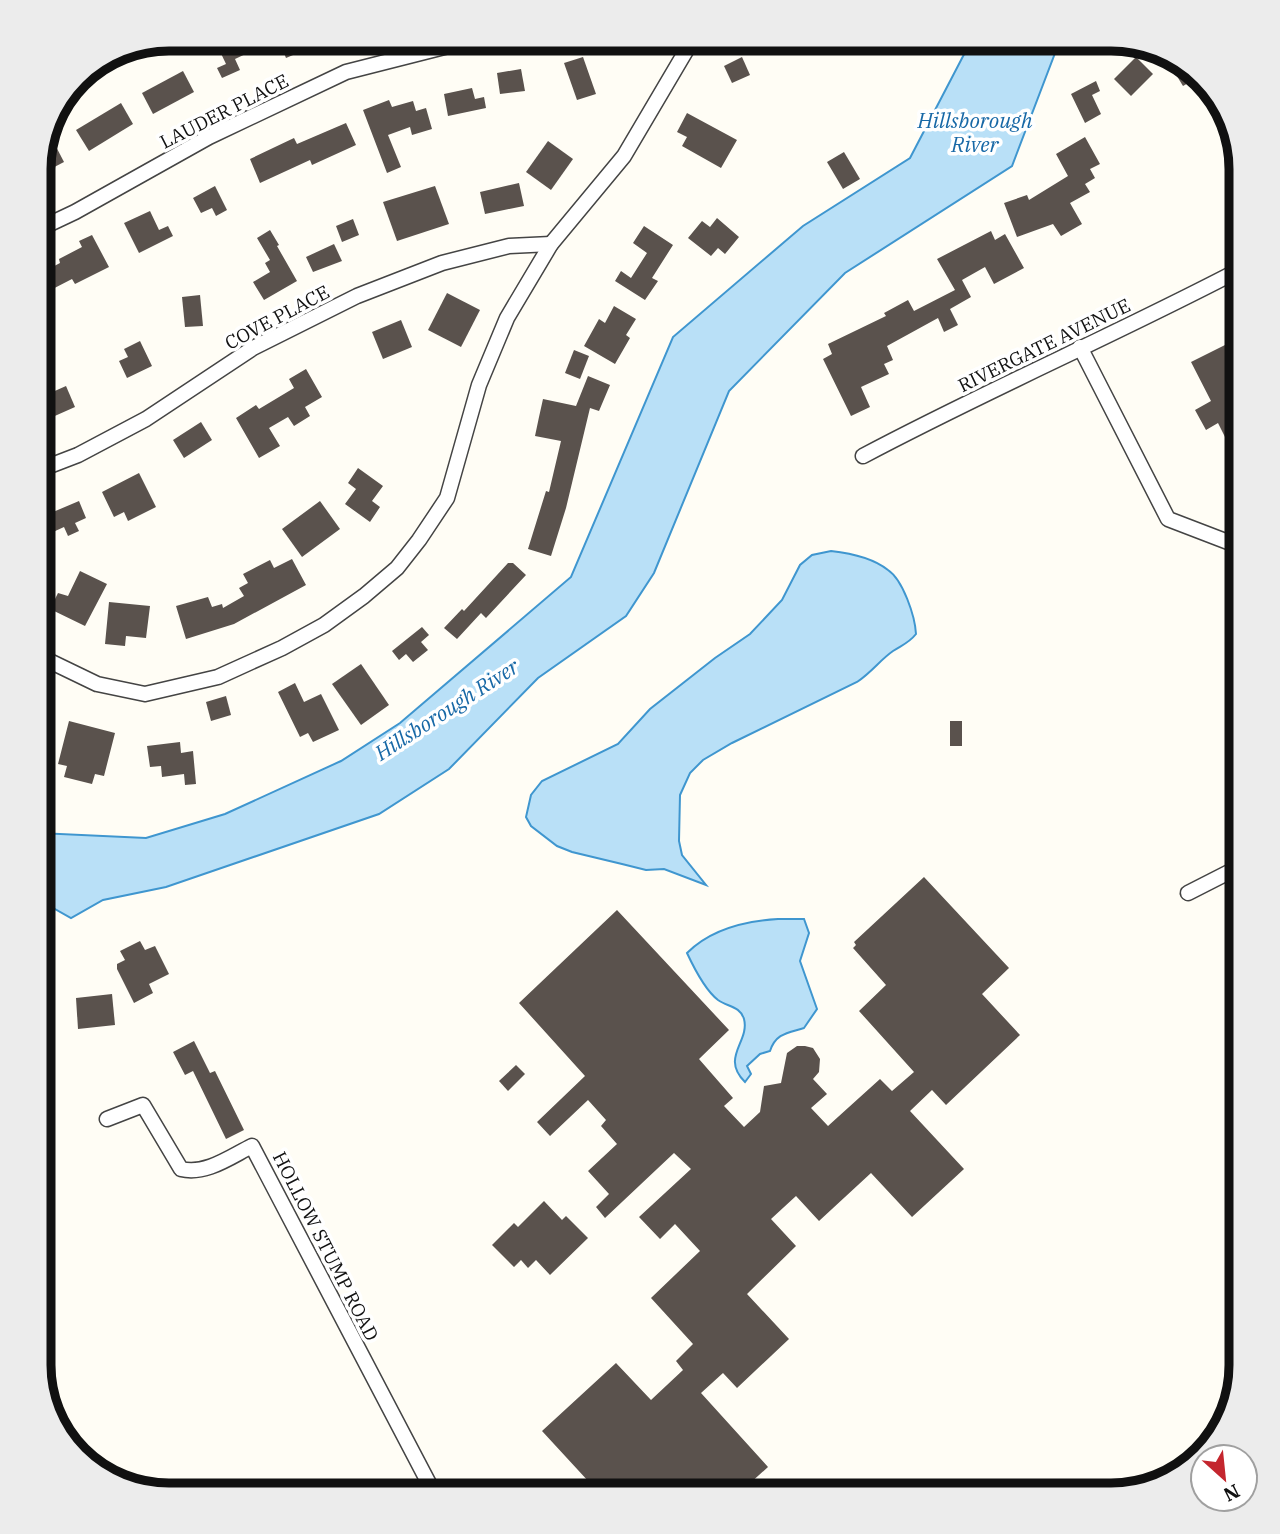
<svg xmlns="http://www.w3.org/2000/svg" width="1280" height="1534" font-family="'IBM Plex Serif',serif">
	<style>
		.water { fill: #b9e0f7; stroke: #3f96cf; stroke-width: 2 }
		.building { fill: #5a524d }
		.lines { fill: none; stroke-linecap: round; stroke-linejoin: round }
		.street-casing { stroke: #444; stroke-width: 17 }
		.street { stroke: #fff; stroke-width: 14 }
		.labels { text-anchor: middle; stroke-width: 7; stroke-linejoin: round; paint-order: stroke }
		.street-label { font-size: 19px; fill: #111; stroke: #fff }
		.water-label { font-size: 21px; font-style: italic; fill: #1768a6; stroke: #fff }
		.rim { fill: none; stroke: #111; stroke-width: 9 }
	</style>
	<rect width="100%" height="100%" fill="#fffdf5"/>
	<!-- water -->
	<g class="water">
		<path d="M972,39h92l-7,9 -45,118 -167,107 -116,118 -75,182 -28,43 -88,62 -89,91 -70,45 -213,73 -63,13 -32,18 -32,-18v-67l107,5 79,-24 116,-53 59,-38 171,-146 102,-240 130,-111 107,-68z"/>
		<path d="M831,551c18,2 42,7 57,19 15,10 27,46 28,64 -7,9 -14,11 -23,17 -13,9 -21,21 -36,31l-125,61 -29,17 -13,13 -10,22 -1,46 3,14 24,30 -42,-16 -18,1 -24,-6 -50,-12 -15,-6 -26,-20 -5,-9 5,-22 11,-14 76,-37 32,-35 65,-51 35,-24 32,-34 18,-35 12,-10z"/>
		<path d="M778,919h26l5,14 -9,28 17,48 -13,19c-16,5 -28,5 -34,23l-10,3 -13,12 4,8 -6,8c-25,-25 5,-40 -1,-63 -4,-13 -16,-12 -26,-19 -13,-10 -24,-32 -31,-47 24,-24 58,-32 91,-34z"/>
	</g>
	<!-- building -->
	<g class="building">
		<path d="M225,39h21l6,12 -17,8 5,11 -18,8 -5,-10 9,-4 -10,-21z"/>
		<path d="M278,39h53l-45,19z"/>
		<path d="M583,57l13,37 -19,6 -13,-37z"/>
		<path d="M742,57l8,18 -18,8 -8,-17z"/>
		<path d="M1136,57l17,17 -22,22 -17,-17z"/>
		<path d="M1183,62l16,15 -16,9 -11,-18z"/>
		<path d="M521,69l4,22 -25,3 -3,-21z"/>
		<path d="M183,71l11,21 -41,22 -11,-21z"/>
		<path d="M1096,81l4,10 -8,4 9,19 -16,9 -14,-29z"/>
		<path d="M472,88l3,11 9,-2 2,11 -38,8 -4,-22z"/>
		<path d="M389,100l3,7 21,-6 3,10 10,-3 6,21 -20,6 -2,-8 -22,8 13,32 -14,6 -24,-63z"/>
		<path d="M121,103l12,21 -44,27 -13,-21z"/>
		<path d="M687,113l50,27 -16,28 -39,-22 5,-9 -10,-5z"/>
		<path d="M346,123l10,22 -44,20 -2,-5 -50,23 -10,-24 44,-21 3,6z"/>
		<path d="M1085,137l15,27 -10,5 5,9 -10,6 5,8 -20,11 12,21 -21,12 -8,-12 -36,13 -13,-34 23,-8 2,5 39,-24 -12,-22z"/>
		<path d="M52,139l12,23 -25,13v-15l4,-16z"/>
		<path d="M548,141l25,18 -22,31 -25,-18z"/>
		<path d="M844,152l16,27 -17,10 -16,-27z"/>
		<path d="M519,183l5,23 -39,8 -5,-22z"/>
		<path d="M215,186l12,24 -11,6 -4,-8 -11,5 -8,-15z"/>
		<path d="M435,186l14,38 -52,17 -14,-39z"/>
		<path d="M150,211l9,19 9,-4 5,10 -34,17 -15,-30z"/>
		<path d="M717,218l22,19 -14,17 -7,-6 -7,8 -23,-18 14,-17 8,6z"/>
		<path d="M353,219l6,16 -17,7 -6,-16z"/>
		<path d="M644,226l29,19 -21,33 6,3 -13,19 -30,-19 6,-10 10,7 16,-25 -14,-10z"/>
		<path d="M270,230l9,15 -2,1 20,35 -33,19 -11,-18 17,-10 -5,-9 5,-3 -13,-22z"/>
		<path d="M991,231l4,9 10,-6 19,34 -30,16 -9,-17 -23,13 9,17 -21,12 8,16 -14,7 -6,-14 -51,28 6,14 -9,4 5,10 -28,13 9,20 -19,9 -28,-57 9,-5 -4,-10 58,-28 -2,-3 24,-13 6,11 41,-21 -18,-31z"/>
		<path d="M92,235l17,32 -34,17 -3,-5 -33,17v-22l21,-11 -1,-4 23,-12 -3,-6z"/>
		<path d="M334,244l8,17 -29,11 -7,-15z"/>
		<path d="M447,293l33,17 -19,37 -33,-17z"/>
		<path d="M200,295l3,31 -18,1 -3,-30z"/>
		<path d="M614,306l22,13 -10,16 4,3 -15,26 -31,-18 15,-27 6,4z"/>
		<path d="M401,320l11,27 -29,12 -11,-27z"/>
		<path d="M1241,337v132l-23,-46 -12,7 -11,-20 16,-9 -20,-39z"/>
		<path d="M140,341l12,25 -25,12 -8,-17 9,-4 -4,-8z"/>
		<path d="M574,350l15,6 -9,23 -15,-6z"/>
		<path d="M306,369l16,28 -17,10 5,9 -16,10 -6,-9 -19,11 11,18 -21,12 -23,-40 20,-13 3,4 35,-21 -5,-9z"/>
		<path d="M588,376l22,9 -11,26 -9,-3 -24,100 -15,48 -23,-7 18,-58 3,1 12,-51 -26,-5 4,-19 4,-18 33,7z"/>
		<path d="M66,386l9,21 -36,16v-25z"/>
		<path d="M201,422l11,18 -28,18 -11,-18z"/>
		<path d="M358,468l25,18 -11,15 8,6 -10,15 -25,-18 11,-15 -8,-6z"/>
		<path d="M139,473l17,34 -28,14 -4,-9 -10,5 -12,-25z"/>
		<path d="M79,501l7,17 -11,5 4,8 -11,5 -4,-9 -11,5 -7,-17z"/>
		<path d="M320,501l20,28 -38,28 -20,-28z"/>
		<path d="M292,559l14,26 -72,39 -48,15 -10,-33 32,-9 4,10 10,-3 1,4 21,-12 -5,-8 9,-5 -5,-9 27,-14 4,8z"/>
		<path d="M508,563h5l13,12 -40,43 -5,-5 -24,26 -13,-11 18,-19 2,2z"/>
		<path d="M80,571l27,13 -22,42 -35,-17 8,-16 10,3z"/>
		<path d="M109,602l41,4 -4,32 -20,-2 -1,10 -20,-2z"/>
		<path d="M422,627l7,8 -8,7 7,8 -15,12 -7,-8 -7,6 -7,-9z"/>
		<path d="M361,664l28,41 -28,20 -29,-41z"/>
		<path d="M295,683l9,19 17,-8 18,36 -26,12 -5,-9 -8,4 -22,-45z"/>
		<path d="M226,696l5,19 -20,6 -5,-19z"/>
		<path d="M69,721l46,12 -11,43 -9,-2 -3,10 -28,-7 3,-11 -9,-2z"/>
		<rect x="950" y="721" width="12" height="25"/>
		<path d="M180,742l1,11 12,-2 3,33 -11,1 -1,-11 -22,3 -1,-11 -11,1 -3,-21z"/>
		<path d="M924,877l85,91 -27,26 38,41 -74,70 -14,-15 -22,21 54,58 -52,48 -41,-44 -52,48 -23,-25 -25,23 25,27 -49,48 42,45 -52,49 -14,-15 -22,20 67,74 -31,28h-136l-59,-64 74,-68 35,37 32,-30 -7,-9 17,-17 -42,-46 49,-47 -25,-27 -15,15 -21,-22 52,-48 -17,-16 -69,65 -9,-11 13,-13 -21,-23 29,-27 -16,-18 5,-6 -18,-20 -38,36 -13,-14 48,-46 -66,-73 98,-93 112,120 -30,29 34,39 -9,8 20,21 16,-15 4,-26 17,-3 6,-30 10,-7h8l8,2 7,11 -1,13 -6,7 14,15 -16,14 17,18 52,-47 12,12 22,-19 -55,-61 27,-26 -33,-37 3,-3 -2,-3z"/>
		<path d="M140,941l5,9 10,-4 14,28 -20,10 4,9 -19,10 -17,-34v-5l8,-4 -5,-9z"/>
		<path d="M112,994l3,31 -37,4 -2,-31z"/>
		<path d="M194,1041l16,32 5,-2 29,59 -18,9 -33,-68 -8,4 -12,-23z"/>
		<path d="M516,1065l9,9 -17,17 -9,-10z"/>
		<path d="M544,1201l18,19 4,-4 22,22 -38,37 -14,-15 -8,8 -7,-8 -7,7 -22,-22 22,-22 4,4z"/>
		<path d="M358,1481l8,14h-38z"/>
	</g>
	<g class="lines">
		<!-- street casing -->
		<g class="street-casing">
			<g id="street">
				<path d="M39,229l36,-17 134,-75 137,-65 130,-33"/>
				<path d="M1080,347l88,172 73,28"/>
				<path d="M863,456c124,-66 254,-122 378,-187"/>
				<path d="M39,470l39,-15 68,-36 107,-71 104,-52 85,-33 67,-17 42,-2"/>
				<path d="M39,656l58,28 48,10 73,-17 64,-29 42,-23 40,-29 33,-28 22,-28 28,-42 32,-113 28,-67 44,-74 73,-88 69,-117"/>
				<path d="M1188,893l53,-27"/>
				<path d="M107,1119l36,-14 38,64c25,6 49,-12 71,-23l183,349"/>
			</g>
		</g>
		<!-- street -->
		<use href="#street" class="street"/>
	</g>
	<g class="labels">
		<!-- street labels -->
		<g class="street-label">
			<text transform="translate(224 111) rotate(-27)" y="7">LAUDER PLACE</text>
			<text transform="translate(277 317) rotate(-28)" y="7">COVE PLACE</text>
			<text transform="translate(1044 345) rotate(-26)" y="7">RIVERGATE AVENUE</text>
			<text transform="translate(326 1246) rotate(63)" y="7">HOLLOW STUMP ROAD</text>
		</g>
		<!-- water labels -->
		<g class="water-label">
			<text x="975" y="128">Hillsborough<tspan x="975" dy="24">River</tspan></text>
			<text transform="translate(447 710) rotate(-33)" y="7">Hillsborough River</text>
		</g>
	</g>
	<!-- crop -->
	<path d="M0 0H1280V1534H0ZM169 51H1111A118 118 0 0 1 1229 169V1365A118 118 0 0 1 1111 1483H169A118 118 0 0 1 51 1365V169A118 118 0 0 1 169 51Z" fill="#ececec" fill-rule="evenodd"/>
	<path class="rim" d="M169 51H1111A118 118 0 0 1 1229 169V1365A118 118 0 0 1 1111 1483H169A118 118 0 0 1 51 1365V169A118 118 0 0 1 169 51Z"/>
	<!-- north arrow -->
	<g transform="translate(1224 1478) rotate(153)"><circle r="33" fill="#ffffff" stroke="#a0a0a0" stroke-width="2"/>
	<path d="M0-5L12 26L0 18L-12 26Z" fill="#c4262e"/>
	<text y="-10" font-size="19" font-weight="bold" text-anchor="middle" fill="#111111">N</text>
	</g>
</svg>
